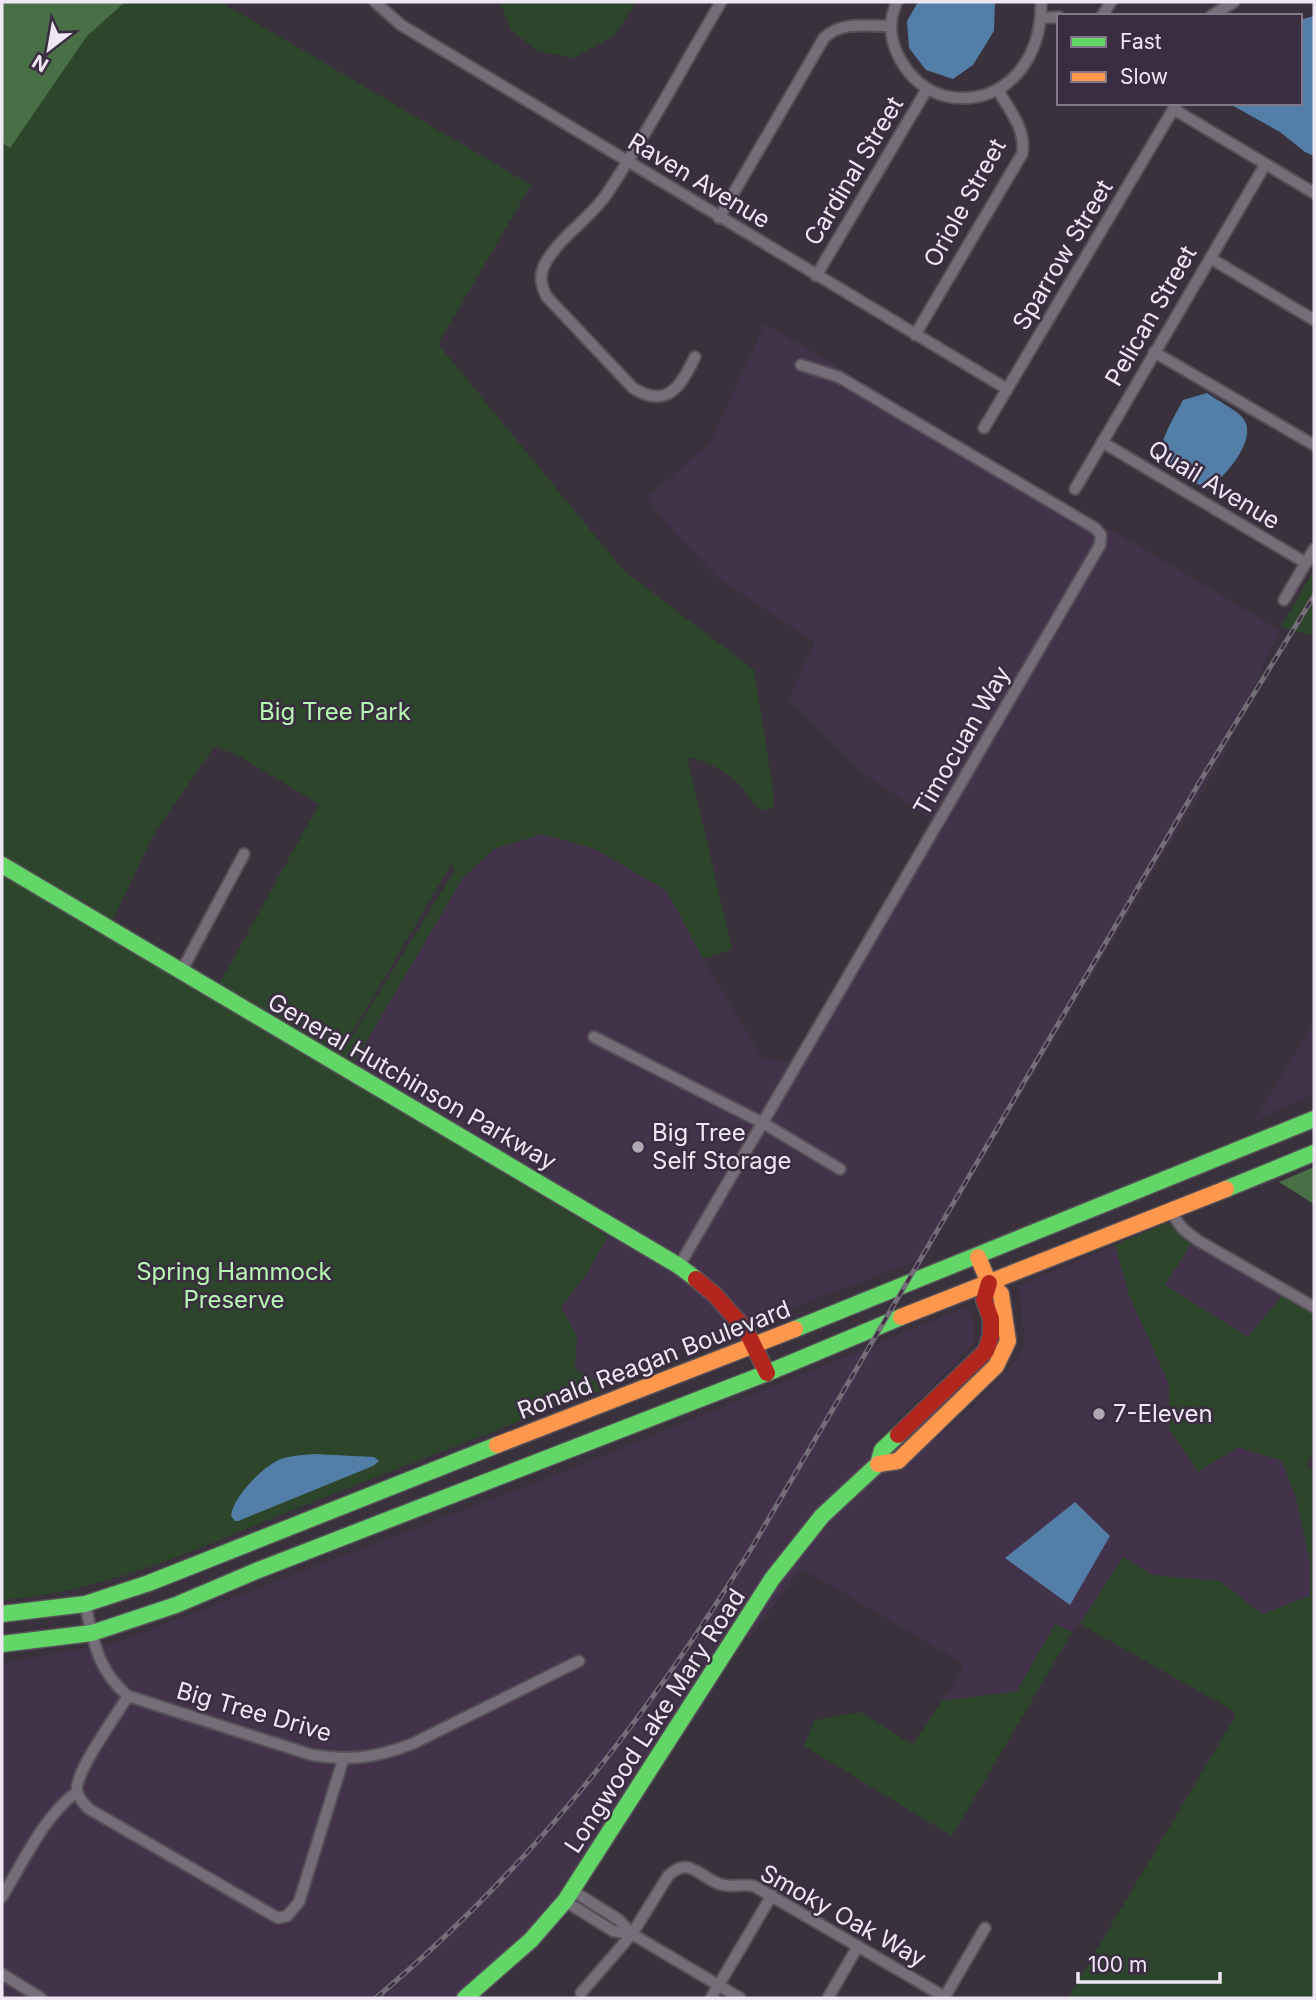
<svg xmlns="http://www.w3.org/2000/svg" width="1316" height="2000" font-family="Inter,sans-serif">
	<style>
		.built { fill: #43334a }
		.green { fill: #2c452b; fill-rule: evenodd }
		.forest { fill: #496f47 }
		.water { fill: #537ea8 }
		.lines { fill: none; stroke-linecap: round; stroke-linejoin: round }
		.street-casing { stroke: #565059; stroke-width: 14 }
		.fast-casing { stroke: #565059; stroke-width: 19 }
		.slow-casing { stroke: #565059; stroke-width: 19 }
		.jam-casing { stroke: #565059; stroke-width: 19 }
		.street { stroke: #756e78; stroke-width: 10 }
		.fast { stroke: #63d668; stroke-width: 16 }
		.slow { stroke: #ff974d; stroke-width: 16 }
		.jam { stroke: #b3261e; stroke-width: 16 }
		.rail-casing { stroke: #746e78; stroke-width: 5 }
		.rail { stroke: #3b2d41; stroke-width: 2.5; stroke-dasharray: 8; stroke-linecap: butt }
		.poi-dot { fill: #afa8b3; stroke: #3b2d41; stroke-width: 2.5 }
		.labels { text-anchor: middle; stroke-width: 5; stroke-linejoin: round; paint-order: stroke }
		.street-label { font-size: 24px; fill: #efe7f3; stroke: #3b2d41 }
		.park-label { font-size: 24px; fill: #b6f8b1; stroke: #3b2d41 }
		.poi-label { font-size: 24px; fill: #efe7f3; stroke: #3b2d41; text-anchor: start }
	</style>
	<rect width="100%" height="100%" fill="#39323c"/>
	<!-- built -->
	<g class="built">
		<path d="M765,324l514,306 2,-3 -58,128 -299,503 -175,66 -32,-36 -365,-222 110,-187 32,-30 48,-15 53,15 72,42 36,68 59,99 26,4 23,-23 125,-217 -70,-47 -77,-77 26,-56 -98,-65 -47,-50 -23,-29 63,-55z"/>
		<path d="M1314,1023v71l-59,26z"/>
		<path d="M608,1236l68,34 33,26 29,32 -163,62 -14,-83 25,-32z"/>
		<path d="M1195,1238l90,54 -37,46 -84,-53z"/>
		<path d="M1115,1245l14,50 40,89v45l29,43 40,-25 44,14 14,37 14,64v35l-48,17 -42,-33 -68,-6 -29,-17 -43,66 -4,1 -4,7 -17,-8 -38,67 -75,10 21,-32v-6l-160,-94 -4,2 -50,67 -6,-4 33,-52 49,-63 53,-50 13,-2 4,4 71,-58 43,-43 16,-26 -6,-58z"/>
		<path d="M967,1307l8,18 -2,18 -20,23 -82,79 5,7 -2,7 -56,54 -288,420 -73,65h-455v-334l116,-22 454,-173z"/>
	</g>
	<!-- green -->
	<g class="green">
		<path d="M2,2h219l310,183 -93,159 185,226 131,100 19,120 1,17 -13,3c-9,-6 -11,-14 -18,-22 -16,-17 -34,-26 -56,-31l45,192 -29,10 -36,-68 -72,-42 -53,-15 -48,15 -32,30 -110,187 -21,3 277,167 -22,39 -25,32 16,29 -2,33 32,19c-103,39 -205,79 -307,119 -97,39 -193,85 -298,93zM215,746l22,9 82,49 -99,179 -107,-64 42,-87zM451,864l4,4 -2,5 -105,170 -3,2z"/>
		<path d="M500,2h136l-22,34 -41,22 -35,-7 -27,-21z"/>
		<path d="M1314,570v66l-33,-9z"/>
		<path d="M1167,1223l28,15 -30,47 83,52 37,-45 29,18v141l-8,15 8,5v527h-246l168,-283 -2,-4 -154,-87 43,-67 29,18 68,6 42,33 48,-18v-34l-14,-64 -14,-37 -44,-14 -40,25 -29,-43v-45l-40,-89 -14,-50z"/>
		<path d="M1055,1624l17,8 -120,204 -148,-90 11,-26 45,-8 50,31h4l28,-42 75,-10z"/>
	</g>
	<!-- forest -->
	<g class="forest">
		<path d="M2,2h123l-38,34 -77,112 -8,-5z"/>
		<path d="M1314,1167v37l-35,-22z"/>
	</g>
	<!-- water -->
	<g class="water">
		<path d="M918,2h77l-1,29 -21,34 -20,14 -27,-9 -17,-22 -2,-27z"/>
		<path d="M1314,16v140l-9,-4 -25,-20 -52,-29h72v-83z"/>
		<path d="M1207,393c11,8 24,14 33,22 23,20 -15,62 -32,74 -15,-8 -49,-21 -46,-43 2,-13 15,-34 21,-46z"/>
		<path d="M313,1454l61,3 5,4 -6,5 -135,55h-3l-4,-5c2,-19 32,-50 50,-57 9,-3 22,-4 32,-5z"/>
		<path d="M1075,1502l35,34 -40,69 -65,-47z"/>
	</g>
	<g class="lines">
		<!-- street casing -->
		<g class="street-casing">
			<g id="street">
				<path d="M375,2l26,23 606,364"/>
				<path d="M897,2c-9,19 -7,39 3,57 9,17 25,32 45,37 60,13 98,-38 96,-94"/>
				<path d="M1102,16l9,-14"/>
				<path d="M1211,16l23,-14"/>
				<path d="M1041,18l18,-1"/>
				<path d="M1175,110l139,83"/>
				<path d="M719,218l105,-180c16,-17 44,-12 66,-12"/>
				<path d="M1210,258l104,62"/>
				<path d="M816,276l111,-187"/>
				<path d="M915,335l107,-181c5,-24 -13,-44 -24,-64"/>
				<path d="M1154,352l160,93"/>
				<path d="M695,357c-14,28 -27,53 -62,31l-86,-91c-7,-13 -8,-22 -1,-35 15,-26 43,-43 60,-67 42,-62 77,-129 115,-193"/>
				<path d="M984,428l193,-325"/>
				<path d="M1102,442l204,121"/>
				<path d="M1075,489l190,-324"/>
				<path d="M1284,600l30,-51"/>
				<path d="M181,972l63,-118"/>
				<path d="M594,1037l169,86 77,46"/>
				<path d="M1171,1212l11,16 15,12 117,67"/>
				<path d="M679,1266l421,-721 1,-10 -6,-7 -256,-151 -38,-12"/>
				<path d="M85,1604c9,38 12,66 43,92l184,59c39,6 63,3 100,-11l167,-83"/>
				<path d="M128,1696c-11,18 -53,76 -51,94 1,8 7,14 12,19l189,109 9,-2 12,-14 44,-142"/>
				<path d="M573,1891l46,29 13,14"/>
				<path d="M2,1897c20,-33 43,-83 75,-105"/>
				<path d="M565,1901l48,30 19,3 108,64"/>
				<path d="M2,1974l39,24"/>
				<path d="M581,1993l51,-59 36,-58c23,-23 34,6 56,9 10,2 20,-1 30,1l191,111"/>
				<path d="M711,1998l61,-103"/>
				<path d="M828,1998l30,-52"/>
				<path d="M944,1998l41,-70"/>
			</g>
		</g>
		<!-- fast casing -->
		<g class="fast-casing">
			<g id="fast">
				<path d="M2,865l677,401 17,13"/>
				<path d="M1226,1189l88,-36"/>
				<path d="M795,1329l519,-210"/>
				<path d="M2,1614l83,-10 64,-21 348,-138"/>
				<path d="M2,1644l90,-11 84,-28 80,-34 511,-198 134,-56"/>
				<path d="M465,1998l66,-58 34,-39 207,-322 50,-63 56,-52 4,-14 16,-15"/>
			</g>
		</g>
		<!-- slow casing -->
		<g class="slow-casing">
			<g id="slow">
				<path d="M901,1317l325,-128"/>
				<path d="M497,1445l298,-116"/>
				<path d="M878,1464l20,-3 98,-95 12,-25 -7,-47 -12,-11 -11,-26"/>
			</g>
		</g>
		<!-- jam casing -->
		<g class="jam-casing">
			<g id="jam">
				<path d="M696,1279l19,16 31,35 21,43"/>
				<path d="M898,1435l88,-84 5,-16v-16l-7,-19 5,-17"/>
			</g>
		</g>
		<!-- street -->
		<use href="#street" class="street"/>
		<!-- fast -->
		<use href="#fast" class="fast"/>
		<!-- slow -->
		<use href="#slow" class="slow"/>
		<!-- jam -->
		<use href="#jam" class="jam"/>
		<!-- rail casing -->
		<g class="rail-casing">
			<path id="rail" d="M376,1998c157,-132 271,-280 378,-454l448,-766 112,-182"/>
		</g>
		<!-- rail -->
		<use href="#rail" class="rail"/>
	</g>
	<!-- markers -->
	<g class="poi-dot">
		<circle cx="638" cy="1147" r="7"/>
		<circle cx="1099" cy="1414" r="7"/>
	</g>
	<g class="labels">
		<!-- street labels -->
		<g class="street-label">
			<text transform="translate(854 171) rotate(-59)" y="8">Cardinal Street</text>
			<text transform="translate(699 181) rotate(31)" y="8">Raven Avenue</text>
			<text transform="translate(965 203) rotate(-61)" y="8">Oriole Street</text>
			<text transform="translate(1063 255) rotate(-59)" y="8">Sparrow Street</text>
			<text transform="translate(1151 316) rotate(-60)" y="8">Pelican Street</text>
			<text transform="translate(1214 485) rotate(31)" y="8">Quail Avenue</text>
			<text transform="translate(962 741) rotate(-60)" y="8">Timocuan Way</text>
			<text transform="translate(412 1082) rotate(30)" y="8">General Hutchinson Parkway</text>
			<text transform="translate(654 1360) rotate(-21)" y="8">Ronald Reagan Boulevard</text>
			<text transform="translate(254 1712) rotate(16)" y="8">Big Tree Drive</text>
			<text transform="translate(655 1721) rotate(-57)" y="8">Longwood Lake Mary Road</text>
			<text transform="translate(843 1916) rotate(29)" y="8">Smoky Oak Way</text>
		</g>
		<!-- park labels -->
		<g class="park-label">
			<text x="335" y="720">Big Tree Park</text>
			<text x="234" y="1280">Spring Hammock<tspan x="234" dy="28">Preserve</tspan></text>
		</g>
		<!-- poi labels -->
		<g class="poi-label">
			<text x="652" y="1141">Big Tree<tspan x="652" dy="28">Self Storage</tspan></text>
			<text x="1113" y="1422">7-Eleven</text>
		</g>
	</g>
	<!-- border -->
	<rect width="1316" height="2000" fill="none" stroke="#efe7f3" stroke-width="7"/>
	<!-- legend -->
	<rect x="1057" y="14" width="245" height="91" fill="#3b2d41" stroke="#837788" stroke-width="2"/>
	<rect x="1071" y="37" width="35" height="10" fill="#63d668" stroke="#837788" stroke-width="2"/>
	<text x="1120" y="49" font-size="21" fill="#efe7f3">Fast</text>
	<rect x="1071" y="72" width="35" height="10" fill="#ff974d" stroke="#837788" stroke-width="2"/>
	<text x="1120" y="84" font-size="21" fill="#efe7f3">Slow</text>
	<!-- north arrow -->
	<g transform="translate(49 49) rotate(211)" stroke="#3b2d41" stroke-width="5" paint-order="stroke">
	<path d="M0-5L12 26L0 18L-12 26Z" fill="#efe7f3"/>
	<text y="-10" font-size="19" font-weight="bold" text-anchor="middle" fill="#efe7f3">N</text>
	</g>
	<!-- scale -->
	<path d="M1078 1972v10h142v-10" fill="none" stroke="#efe7f3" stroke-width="3.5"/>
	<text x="1088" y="1972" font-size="21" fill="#efe7f3" stroke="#3b2d41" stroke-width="5" paint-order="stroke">100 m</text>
</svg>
